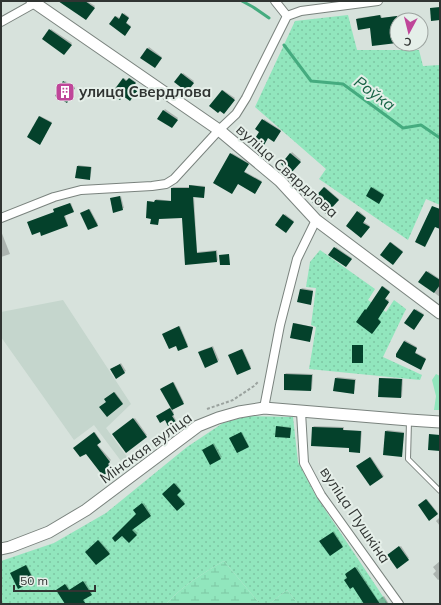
<svg xmlns="http://www.w3.org/2000/svg" width="441" height="605" font-family="Mulish,sans-serif">
	<style>
		.built { fill: #c5d6cd }
		.green { fill: #91e6bd }
		.wetland { fill: url(#wetland-marsh) }
		.garden { fill: url(#garden-dots) }
		.shadow { fill: #0003 }
		.lines { fill: none; stroke-linecap: round; stroke-linejoin: round }
		.stream { stroke: #45ab7f; stroke-width: 3 }
		.building { fill: #04412b }
		.service-casing { stroke: #7a837e; stroke-width: 6 }
		.minor-casing { stroke: #7a837e; stroke-width: 10 }
		.tertiary-casing { stroke: #7a837e; stroke-width: 13 }
		.path { stroke: #9aa29e; stroke-width: 2; stroke-dasharray: 3 2; stroke-linecap: butt }
		.service { stroke: #fff; stroke-width: 4 }
		.minor { stroke: #fff; stroke-width: 8 }
		.tertiary { stroke: #fff; stroke-width: 11 }
		.labels { text-anchor: middle; stroke-width: 4; stroke-linejoin: round; paint-order: stroke }
		.poi-label { font-size: 15px; font-weight: bold; fill: #303432; stroke: #e5efe9; text-anchor: start }
		.street-label { font-size: 15px; fill: #303432; stroke: #e5efe9 }
		.water-label { font-size: 16px; font-style: italic; fill: #186446; stroke: #e5efe9 }
	</style>
	<defs>
		<pattern id="wetland-marsh" width="20" height="14" patternUnits="userSpaceOnUse"><rect width="20" height="14" fill="#91e6bd"/><path d="M1 5h8M5 5V1M11 12h8M15 12V8" fill="none" stroke="#7dc6a3"/></pattern>
		<pattern id="garden-dots" width="8" height="8" patternUnits="userSpaceOnUse"><rect width="8" height="8" fill="#91e6bd"/><path d="M2 2h.1M6 6h.1" fill="none" stroke="#7dc6a3" stroke-width="1.8" stroke-linecap="round"/></pattern>
	</defs>
	<rect width="100%" height="100%" fill="#d7e2dc"/>
	<!-- built -->
	<path class="built" d="M63,300l68,104 -25,24 24,33 -6,4 -30,-40 -20,15 -73,-103v-25z"/>
	<!-- green -->
	<path class="green" d="M436,374l4,2v34h-6l2,-14 -4,-16z"/>
	<!-- wetland -->
	<g class="wetland">
		<path d="M224,561l36,43h-94c16,-18 37,-31 58,-43z"/>
		<path d="M287,590l11,14h-29z"/>
	</g>
	<!-- garden -->
	<g class="garden">
		<path d="M348,15l9,35h62l4,16 17,-1v140l-14,-6 -18,41 -89,-61 7,-10 -71,-62 40,-86z"/>
		<path d="M320,250l55,39 -7,11 18,12 8,-12 12,9 -23,48 39,18 -2,5 -111,-11 7,-42 -5,-2 5,-37 -10,-1 4,-25z"/>
		<path d="M248,416l45,1 5,45 18,34 72,108h-90l-11,-14 -18,14h-9l-36,-43c-21,12 -42,25 -58,43h-165v-43l53,-18 52,-30 81,-66 36,-24z"/>
	</g>
	<!-- shadow -->
	<g class="shadow">
		<path d="M64,1h23l8,5 -8,12z"/>
		<path d="M124,13l5,4 -3,5 5,4 -6,9 -15,-11 6,-8 4,2z"/>
		<path d="M411,14l1,6h-15v15l-27,-8 -13,-8 1,-1 23,-3 1,3z"/>
		<path d="M51,29l21,14 -8,11 -21,-15z"/>
		<path d="M149,47l13,10 -7,10 -14,-10z"/>
		<path d="M183,73l11,8 -8,9 -11,-8z"/>
		<path d="M124,78l4,3 2,-3 6,4 -2,3 4,3 -8,12 -7,-5 -10,-2z"/>
		<path d="M65,81l10,6 -7,14 -4,-19z"/>
		<path d="M223,90l12,8 -11,14 -14,-6z"/>
		<path d="M165,109l13,9 -5,8 -15,-8z"/>
		<path d="M40,116l12,6 -11,20 -1,-25z"/>
		<path d="M264,119l17,11 -7,10 -13,-8z"/>
		<path d="M292,152l9,8 -10,12 -9,-8z"/>
		<path d="M232,153l17,10 -5,8 18,10 -6,11 -18,-9 -7,-29z"/>
		<path d="M78,165l14,2 -2,11 -1,1 -13,-2 2,-11z"/>
		<path d="M191,185l14,1 -1,10 -1,1 -9,-1 3,56 20,-2 1,10 -1,1 -31,3 -3,-47 -24,1 -1,6 -6,-6 -4,-16 1,-1 6,1 1,-3 16,2v-13l1,-1h17z"/>
		<path d="M325,187l14,12 -13,14 -13,-12z"/>
		<path d="M373,187l11,7 -5,8 -7,-14z"/>
		<path d="M121,196l3,12 -11,3 -2,-12z"/>
		<path d="M71,203l3,8 -9,4 3,10h-1l-27,6 15,-19v-3z"/>
		<path d="M90,209l8,15 -1,1 -15,-12z"/>
		<path d="M359,211l7,6 -3,4 7,5 -9,11 -14,-11z"/>
		<path d="M285,214l9,7 -8,10 -9,-6z"/>
		<path d="M1,231l9,23 -9,3z"/>
		<path d="M391,242l12,9 -10,12 -11,-8z"/>
		<path d="M336,247l16,11 -6,8 -16,-11z"/>
		<path d="M428,271l12,8v18l-20,-15z"/>
		<path d="M383,286l7,5 -5,7 4,2 -11,18 3,3 -9,12 -15,-12 9,-12 1,1z"/>
		<path d="M302,288l11,2 -2,13 -12,-2 2,-12z"/>
		<path d="M416,309l8,5 -9,14 -9,-5z"/>
		<path d="M295,323l18,4 -3,13 -16,-16z"/>
		<path d="M180,326l8,19 -9,5 -3,-5 -13,-11z"/>
		<path d="M405,340l12,7 -2,5 11,6 -5,10 -17,-27z"/>
		<path d="M213,346l6,14 -1,1 -18,-10z"/>
		<path d="M243,349l8,18 -1,1 -20,-13z"/>
		<path d="M121,363l5,8 -10,6 -4,-8z"/>
		<path d="M286,373l27,1 -1,15 -1,1 -26,-1v-15z"/>
		<path d="M337,377l19,2 -2,13 -1,1 -19,-2 2,-13z"/>
		<path d="M381,378l22,1 -1,18h-1l-21,-18z"/>
		<path d="M174,382l10,20 -12,7 2,4 -1,2 3,5 -1,1 -10,-2 -8,-3 14,-9 -8,-19z"/>
		<path d="M115,392l8,11 -16,12 1,-13 -2,-3z"/>
		<path d="M135,418l12,17 -21,17 -13,-17z"/>
		<path d="M277,426l14,1 -1,9 -1,1 -12,-10z"/>
		<path d="M314,426l30,1v3l18,1 -2,20 -1,1 -9,-5 -37,-20z"/>
		<path d="M387,430l17,2 -2,23 -1,1 -15,-25z"/>
		<path d="M95,432l6,9 -4,3 14,16 -3,3 4,4 -8,7 -18,-22 -12,-4z"/>
		<path d="M242,432l7,14h-1l-17,-9z"/>
		<path d="M214,443l8,14 -11,7 -7,-15z"/>
		<path d="M371,457l13,19 -1,1 -25,-12z"/>
		<path d="M176,483l5,7 -4,4 8,8 -8,7 -14,-15z"/>
		<path d="M427,499l11,14 -8,6 -11,-14z"/>
		<path d="M144,503l7,11 -19,14 6,5 -9,8 -6,-6 14,-21 -3,-4z"/>
		<path d="M440,517v9l-4,-5z"/>
		<path d="M334,531l9,15 -22,-6z"/>
		<path d="M99,540l11,12 -14,12 -10,-12z"/>
		<path d="M401,546l8,12 -12,9 -9,-12z"/>
		<path d="M440,561v18l-2,1 -5,-6 3,-3 -3,-4z"/>
		<path d="M27,565l7,14v1l-23,-7z"/>
		<path d="M357,567l21,33 6,-4 5,8h-24l-17,-26 -1,-5z"/>
		<path d="M85,581l7,12 -8,6 1,2 -4,3h-15l-8,-15 9,-5 3,6z"/>
	</g>
	<g class="lines">
		<!-- stream -->
		<g class="stream">
			<path d="M242,1l11,6 16,11"/>
			<path d="M284,45l27,36 32,3 60,44 18,-3 19,13"/>
		</g>
	</g>
	<!-- building -->
	<g class="building">
		<path d="M58,1h27l10,7 -9,12z"/>
		<path d="M440,7v13l-9,1 -1,-13z"/>
		<path d="M122,13l7,5 -3,5 5,4 -6,9 -16,-12 6,-8 4,3z"/>
		<path d="M380,15l1,3 16,-2v27l-25,3 -2,-18 -12,2 -2,-11z"/>
		<path d="M49,29l23,16 -8,10 -22,-16z"/>
		<path d="M147,48l15,10 -7,10 -15,-10z"/>
		<path d="M181,73l13,10 -7,9 -13,-10z"/>
		<path d="M123,78l3,3 3,-3 7,5 -3,3 5,4 -8,11 -7,-5 -3,4 -9,-6z"/>
		<path d="M63,81l12,7 -8,15 -12,-7z"/>
		<path d="M222,90l13,10 -11,14 -4,-3 -2,2 -9,-7z"/>
		<path d="M163,110l15,10 -6,8 -15,-9z"/>
		<path d="M39,116l13,7 -12,22 -13,-8z"/>
		<path d="M262,119l19,12 -7,11 -6,-4 -5,9 -9,-7 5,-8 -4,-3z"/>
		<path d="M230,153l19,11 -5,8 18,10 -7,12 -17,-10 -6,10 -19,-11z"/>
		<path d="M290,153l11,9 -10,11 -10,-9z"/>
		<path d="M77,166l14,1 -1,13 -15,-2z"/>
		<path d="M189,185l16,2 -1,11 -11,-1 4,56 19,-2 1,11 -32,3 -3,-47 -23,1 -1,6 -8,-1 1,-5 -5,-1 1,-17 7,1 1,-2 16,1v-13h18z"/>
		<path d="M324,187l15,13 -13,14 -15,-13z"/>
		<path d="M371,187l13,8 -5,9 -13,-8z"/>
		<path d="M120,196l3,14 -10,3 -3,-15z"/>
		<path d="M70,203l4,9 -10,4 4,10 -27,10 -1,-4 -8,3 -5,-13 27,-10 -1,-3z"/>
		<path d="M432,206l8,3v20l-5,-2 -10,20 -10,-5z"/>
		<path d="M89,209l9,17 -10,4 -8,-17z"/>
		<path d="M357,211l9,7 -3,5 7,4 -9,11 -15,-12z"/>
		<path d="M283,214l11,8 -8,11 -11,-8z"/>
		<path d="M390,242l13,10 -10,13 -13,-10z"/>
		<path d="M334,247l18,12 -6,8 -18,-12z"/>
		<path d="M229,254l1,11h-10l-1,-10z"/>
		<path d="M426,271l14,9v5l-6,8 -16,-11z"/>
		<path d="M382,286l8,6 -5,7 4,3 -11,17 3,3 -9,12 -16,-12 9,-13 1,1z"/>
		<path d="M300,289l13,2 -2,14 -14,-3z"/>
		<path d="M414,309l10,6 -10,15 -10,-7z"/>
		<path d="M293,323l20,4 -3,15 -20,-4z"/>
		<path d="M179,326l9,21 -10,4 -2,-5 -7,3 -7,-15z"/>
		<path d="M404,341l13,7 -2,5 11,6 -5,11 -25,-13v-3z"/>
		<rect x="352" y="345" width="11" height="18"/>
		<path d="M212,347l6,15 -13,6 -7,-16z"/>
		<path d="M242,349l9,20 -14,6 -9,-20z"/>
		<path d="M120,364l5,9 -9,6 -6,-10z"/>
		<path d="M284,374l28,1 -1,16 -27,-1z"/>
		<path d="M335,378l20,2 -1,14 -21,-3z"/>
		<path d="M379,378l23,1 -1,19 -23,-1z"/>
		<path d="M173,382l11,22 -12,6 -12,-21z"/>
		<path d="M114,392l9,12 -16,13 -8,-10 7,-5 -2,-3z"/>
		<path d="M170,408l4,7 -2,1 4,6 -8,4 -3,-6 -5,3 -4,-7z"/>
		<path d="M133,418l14,19 -21,16 -14,-19z"/>
		<path d="M276,426l15,2 -1,10 -15,-1z"/>
		<path d="M312,427l31,1v2l18,1 -1,22 -11,-1v-4l-38,-2z"/>
		<path d="M385,431l19,2 -2,24 -19,-2z"/>
		<path d="M94,432l7,10 -4,3 13,17 -2,2 4,5 -9,7 -17,-22 -6,3 -7,-9z"/>
		<path d="M241,432l8,15 -12,6 -8,-15z"/>
		<path d="M429,434l11,1v16l-12,-1z"/>
		<path d="M213,444l8,15 -11,6 -8,-15z"/>
		<path d="M370,457l13,20 -13,9 -14,-20z"/>
		<path d="M174,483l7,8 -4,4 8,9 -8,7 -15,-17z"/>
		<path d="M426,499l12,15 -9,7 -11,-16z"/>
		<path d="M142,503l9,13 -19,14 5,5 -8,8 -7,-7 -7,6 -3,-4 24,-24 -3,-4z"/>
		<path d="M333,532l10,15 -13,9 -11,-15z"/>
		<path d="M98,540l12,14 -14,11 -11,-13z"/>
		<path d="M399,546l10,14 -12,9 -10,-14z"/>
		<path d="M26,565l8,16 -16,8 -8,-16z"/>
		<path d="M355,567l25,37h-16l-11,-17 -3,2 -6,-9 3,-2 -2,-4z"/>
		<path d="M83,581l9,14 -9,5 3,4h-21l-9,-14 9,-6 4,6z"/>
	</g>
	<g class="lines">
		<!-- service casing -->
		<g class="service-casing">
			<path id="service" d="M409,421l-1,38 32,32"/>
		</g>
		<!-- minor casing -->
		<g class="minor-casing">
			<g id="minor">
				<path d="M275,1l12,15"/>
				<path d="M1,22l34,-19"/>
				<path d="M1,218l53,-21 27,-7 71,-4 14,-2 8,-5 45,-49 17,-16 10,-16 41,-82 14,-5 77,-10"/>
				<path d="M264,408l16,-83 17,-66 19,-39"/>
				<path d="M301,412l3,51 17,32 78,109"/>
			</g>
		</g>
		<!-- tertiary casing -->
		<g class="tertiary-casing">
			<g id="tertiary">
				<path d="M32,1l187,129 61,51 36,39 124,93"/>
				<path d="M1,549l9,-2 39,-15 37,-22 112,-84 20,-8 21,-6 25,-4 145,12 31,2"/>
			</g>
		</g>
		<!-- path -->
		<path class="path" d="M207,409l26,-9 21,-14 5,-5"/>
		<!-- service -->
		<use href="#service" class="service"/>
		<!-- minor -->
		<use href="#minor" class="minor"/>
		<!-- tertiary -->
		<use href="#tertiary" class="tertiary"/>
	</g>
	<!-- icons -->
	<defs>
		<g id="building-square" transform="scale(1)"><rect x="-9" y="-9" width="18" height="18" rx="4" fill="#bf4699" stroke="#e5efe9"/><path d="M-4-6H4V6H1V3H-1V6H-4ZM-2.5-4.3h1.7v1.8h-1.7ZM.8-4.3h1.7v1.8H.8ZM-2.5-1h1.7V.8h-1.7ZM.8-1h1.7V.8H.8Z" fill="#fff"/></g>
	</defs>
	<g fill-rule="evenodd">
		<use href="#building-square" x="65" y="92"/>
	</g>
	<g class="labels">
		<!-- poi labels -->
		<g class="poi-label">
			<text x="79" y="97">улица Свердлова</text>
		</g>
		<!-- street labels -->
		<g class="street-label">
			<text transform="translate(287 171) rotate(42)" y="5">вуліца Свярдлова</text>
			<text transform="translate(146 448) rotate(-36)" y="5">Мінская вуліца</text>
			<text transform="translate(355 515) rotate(56)" y="5">вуліца Пушкіна</text>
		</g>
		<!-- water labels -->
		<g class="water-label">
			<text transform="translate(375 93) rotate(36)" y="6">Роўка</text>
		</g>
	</g>
	<!-- border -->
	<rect width="441" height="605" fill="none" stroke="#303432" stroke-width="4"/>
	<!-- north arrow -->
	<g transform="translate(409 32) rotate(187)"><circle r="19" fill="#e5efe9" stroke="#9da4a0"/>
	<path d="M0-3L7 15L0 10L-7 15Z" fill="#bf4699"/>
	<text y="-6" font-size="11" font-weight="bold" text-anchor="middle" fill="#303432">С</text>
	</g>
	<!-- scale -->
	<path d="M14 585v6h81v-6" fill="none" stroke="#303432" stroke-width="2"/>
	<text x="20" y="585" font-size="12" fill="#303432" stroke="#e5efe9" stroke-width="3" paint-order="stroke">50 m</text>
</svg>
